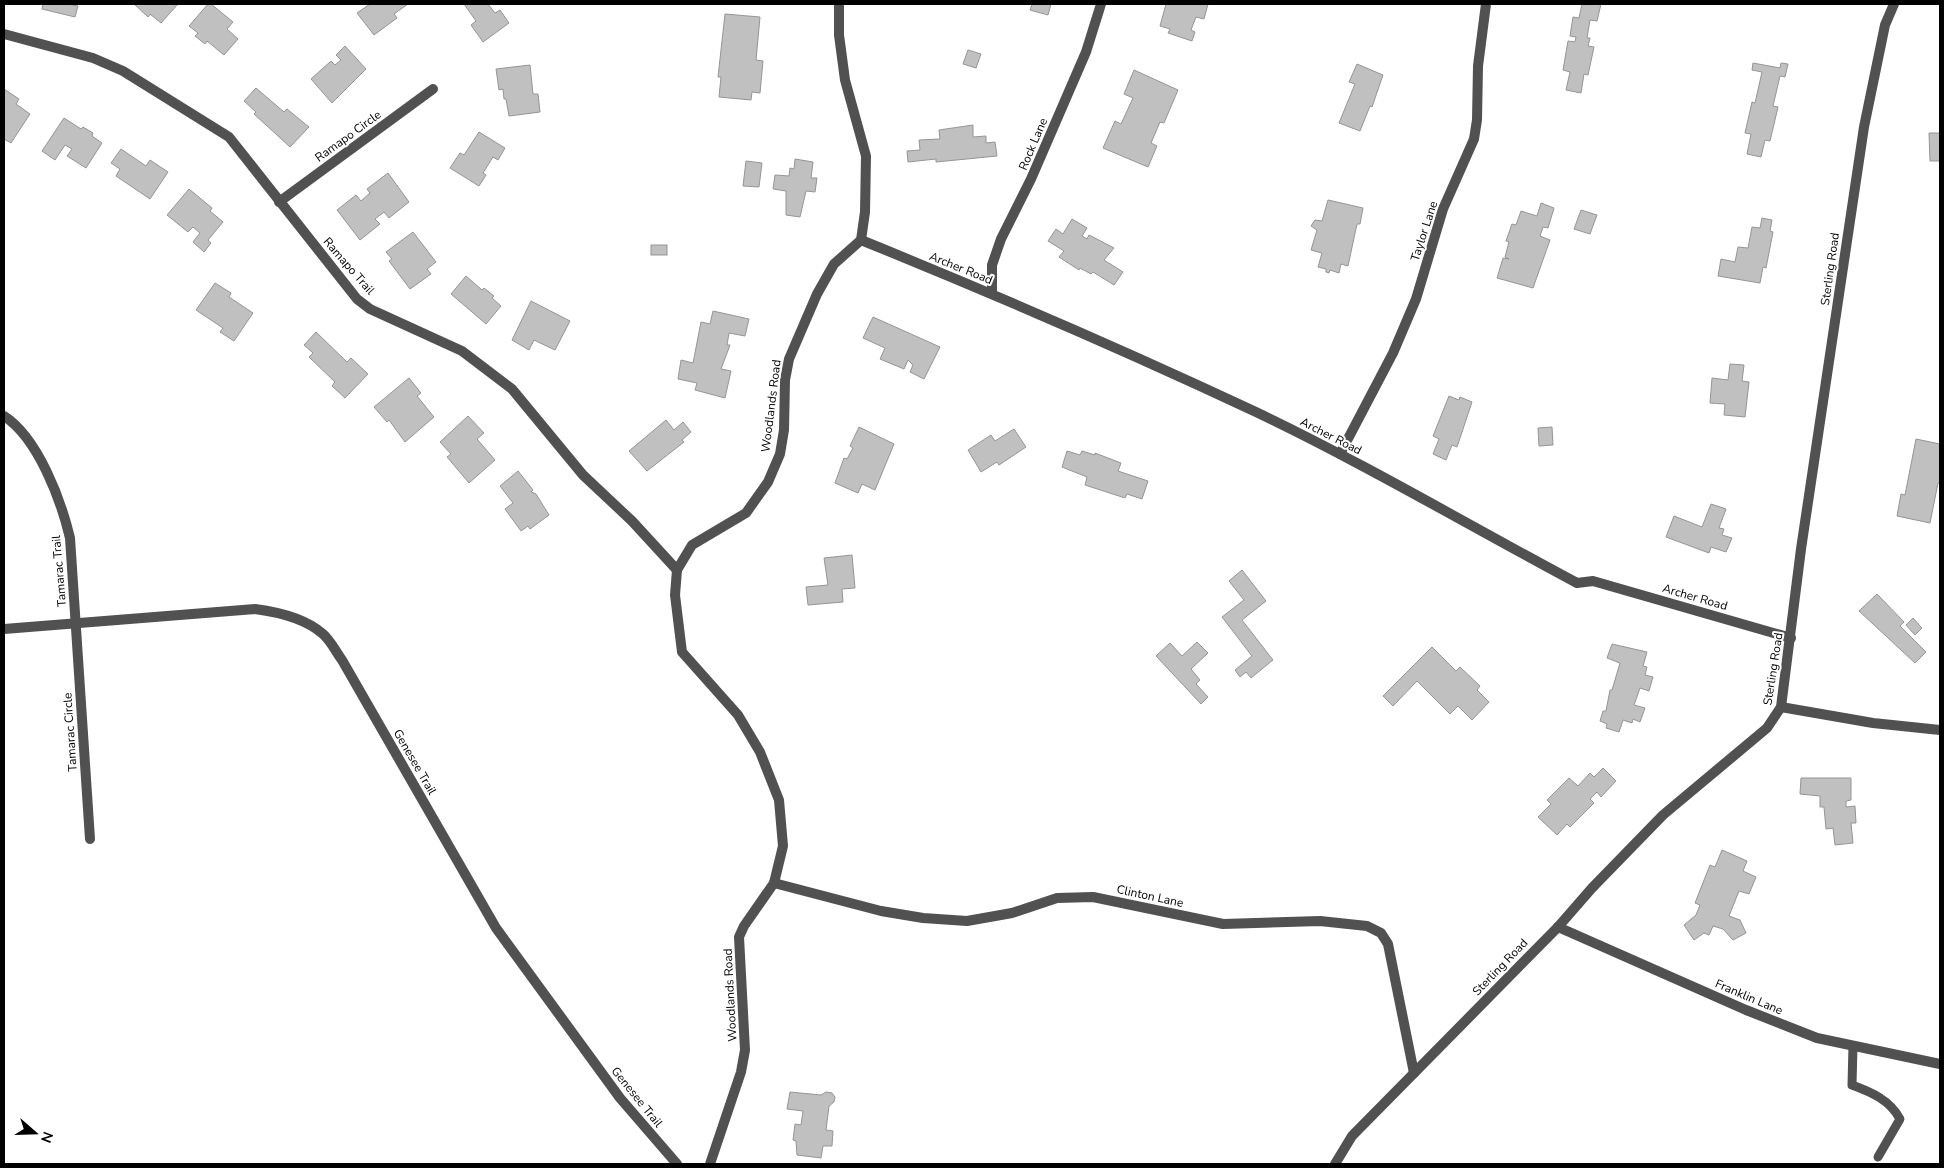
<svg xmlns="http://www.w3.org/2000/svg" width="1944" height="1168" font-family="'Nunito Sans',sans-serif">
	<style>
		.building { fill: #c0c0c0; stroke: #959595 }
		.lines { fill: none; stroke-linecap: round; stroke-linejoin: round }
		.lane { stroke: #515151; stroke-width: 9 }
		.street { stroke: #515151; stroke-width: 10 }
		.labels { text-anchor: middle; stroke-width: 4; stroke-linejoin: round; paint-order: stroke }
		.street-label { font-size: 12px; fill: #000; stroke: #fff }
	</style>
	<rect width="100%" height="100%" fill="#fff"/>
	<!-- building -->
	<g class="building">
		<path d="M43,4h25l10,2 -3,11 -33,-8z"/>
		<path d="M134,4h44l-17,19 -11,-9 -2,3z"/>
		<path d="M208,4h3l22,18 -6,7 11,10 -14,16 -17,-14 -2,3 -10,-8 3,-3 -9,-7z"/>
		<path d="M370,4h38l-14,10 3,4 -23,17 -17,-22z"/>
		<path d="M464,4h24l7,9 5,-3 9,13 -26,19 -12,-17 5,-4z"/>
		<path d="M1032,4h19l-3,11 -18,-5z"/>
		<path d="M1166,4h42l-4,15 -8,-2 -5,13 4,2 -3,9 -24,-8 2,-4 -10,-3z"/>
		<path d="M1582,4h19l-4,17 -7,-1 -3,18h3l-2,8 6,1 -6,28 -4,-1 -3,19 -15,-3 4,-18 -7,-2 5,-29 7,1 1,-5 -6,-1 3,-19 6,1z"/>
		<path d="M725,14l35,3 -4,43 7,1 -3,32 -8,-1 -1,8 -32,-3 2,-20h-3z"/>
		<path d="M345,46l21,23 -34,34 -21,-24 20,-18 4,4 6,-5 -5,-5z"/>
		<path d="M968,50l13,4 -5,14 -13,-4z"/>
		<path d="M1753,63l27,5 1,-5 7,1 -3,13 -5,-1 -7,30 5,1 -8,34 -5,-1 -4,17 -14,-3 4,-20 -6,-1 7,-31 3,1 7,-31 -10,-2z"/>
		<path d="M1357,64l26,11 -11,32 -2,-1 -10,25 -21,-8 16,-39 -6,-2z"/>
		<path d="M530,65l3,29h5l2,18 -31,4 -3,-17h-2l-1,-10 -4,1 -3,-21z"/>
		<path d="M1134,70l44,20 -14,33 -4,-1 -9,21 6,3 -9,21 -45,-19 12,-27 6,3 12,-26 -9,-4z"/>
		<path d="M256,88l28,24 3,-3 22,18 -19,20 -36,-33 2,-2 -12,-11z"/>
		<path d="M4,89l15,10 -3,5 14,10 -19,29 -7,-4z"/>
		<path d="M64,118l17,11 2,-2 10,6 -1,3 10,7 -16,25 -19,-12 5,-7 -7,-4 -10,15 -13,-9z"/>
		<path d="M973,125v12l13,-1v7l9,-1 2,14 -61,6v-3l-28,3 -1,-11 13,-1 -1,-10 21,-1 -1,-9z"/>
		<path d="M479,132l26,16 -7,12 -5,-3 -10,16 3,2 -7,11 -29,-18 10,-15 4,2z"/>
		<path d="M1929,133h11v28h-10z"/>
		<path d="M121,149l25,17 4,-6 18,12 -18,27 -34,-23 4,-7 -9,-6z"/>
		<path d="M795,159l18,3 -2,16h6l-2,14 -9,-1 -6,26 -14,-2v-24l-13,-2 2,-14 14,1 1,-8 4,1z"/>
		<path d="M746,161l16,2 -3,24 -16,-1z"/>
		<path d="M388,173l21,29 -20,16 -5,-6 -9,7 5,5 -20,16 -23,-30 19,-15 5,6 9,-8 -3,-4z"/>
		<path d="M189,189l23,19 -2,3 13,11 -15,18 3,3 -7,9 -11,-10 7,-9 -7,-6 -5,5 -21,-17z"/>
		<path d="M1328,200l35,8 -3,16h-3l-9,42 -7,-2 -2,9 -9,-3 -1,3 -3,-1v-3l-8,-2 4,-14 -11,-3 6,-20 -6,-4 4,-6 7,1z"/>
		<path d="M1541,203l13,5 -6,20 -5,-1 -3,9 10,4 -17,48 -36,-10 6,-20 6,1 -4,-2 4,-15 -3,-1 6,-17 4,1 5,-14 16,5z"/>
		<path d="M1581,210l16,5 -7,19 -16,-5z"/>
		<path d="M1762,218l10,2 -2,11 3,1 -7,36 -3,-1 -3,16 -42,-7 3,-17 14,3 3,-15 10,1 4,-21 8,1z"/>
		<path d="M1072,219l15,9 -5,8 5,3 2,-4 25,13 -10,12 19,12 -9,13 -21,-13 -2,2 -11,-6 -1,2 -20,-13 5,-6 -16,-10 8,-12 7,5z"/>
		<path d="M413,232l23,30 -9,7 4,5 -21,15 -21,-28 3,-2 -6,-7z"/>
		<rect x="651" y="245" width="16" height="10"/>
		<path d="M466,276l16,14 2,-2 10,8 -2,2 9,8 -15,18 -35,-30z"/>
		<path d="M215,283l16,10 -2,4 24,16 -19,28 -14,-9 3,-4 -27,-18z"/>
		<path d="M531,301l39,20 -15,29 -21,-10 -5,10 -17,-10z"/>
		<path d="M713,311l36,8 -4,17 -16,-3 -2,12h3l-9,24 10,2 -6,27 -30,-8 2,-7 -19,-4 3,-19 12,3 8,-41 9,2z"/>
		<path d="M873,317l67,30 -16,32 -14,-7 3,-7 -5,-5 -4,9 -24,-10 5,-11 -22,-10z"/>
		<path d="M316,332l31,30 4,-4 17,16 -23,24 -13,-12 3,-4 -26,-25 4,-4 -9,-8z"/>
		<path d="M1730,364l14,1 -2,16 7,1 -4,35 -21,-2 1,-11 -15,-1 2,-25 16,2z"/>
		<path d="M409,378l12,15 -4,3 17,21 -29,25 -16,-22 -2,2 -13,-15z"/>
		<path d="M1449,396l10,4 1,-3 12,5 -15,45 -5,-2 -6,15 -13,-6 6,-15 -6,-3z"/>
		<path d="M468,416l16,17 -7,6 18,21 -26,23 -22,-26 4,-3 -11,-12z"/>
		<path d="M666,420l8,10 9,-8 8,10 -9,8 2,2 -37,29 -18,-20z"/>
		<path d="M859,427l35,17 -19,46 -13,-6 -4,9 -23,-10 9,-25 3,1 6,-11 -3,-2z"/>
		<path d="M1552,427l1,18 -14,1 -1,-18z"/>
		<path d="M1014,429l12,18 -27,18 -2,-3 -16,10 -13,-22 23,-15 4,6z"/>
		<path d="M1916,439l24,5v39h-2l-8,40 -33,-7 4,-22 4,1z"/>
		<path d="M1067,451l13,4 2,-4 13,4v-2l26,10 -3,8 30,10 -6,18 -15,-5 -2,4 -40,-13 2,-8 -25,-10z"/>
		<path d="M518,471l15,19 -2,2 5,2 13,21 -19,14 -2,-3 -7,5 -16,-22 8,-6 -13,-17z"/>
		<path d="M1711,504l15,5 -7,19 5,1 -2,6 10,3 -6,14 -15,-5 -2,6 -43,-16 8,-21 28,11z"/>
		<path d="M852,555l3,33 -13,1 1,13 -35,3 -2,-18 22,-2 -4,-27z"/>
		<path d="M1242,570l24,31 -24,19 31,40 -22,18 -5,-6 -6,5 -5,-7 17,-14 -30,-39 22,-17 -15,-19z"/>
		<path d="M1877,594l27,28 -4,4 26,26 -11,11 -56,-52z"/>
		<path d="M1913,618l9,10 -7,7 -9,-10z"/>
		<path d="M1197,642l11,11 -17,16 9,11 -4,4 12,13 -7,7 -45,-48 14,-13 12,13z"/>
		<path d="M1612,644l35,8 -4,14 4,1 -2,8 8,2 -4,14 -9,-3 -6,17 11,3 -5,14 -7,-3 -1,4 -9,-3 -4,12 -13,-4 1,-4 -7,-3 3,-10h3l4,-21h2l8,-27 -13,-5z"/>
		<path d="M1432,647l24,24 4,-4 20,19 -3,4 12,12 -17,18 -14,-14 -8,8 -33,-33 -24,25 -10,-10z"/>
		<path d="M1603,768l13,13 -15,16 -4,-5 -7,7 4,4 -24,24 -3,-3 -10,11 -19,-18 13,-13 -4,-4 22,-22 9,8 12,-13 4,4z"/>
		<path d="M1801,778h50v22l-5,1v6l9,-1 1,17h-5l2,20 -18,2 -2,-17 -7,1 -2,-22h-4v-11l-20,-2z"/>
		<path d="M1722,850l25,11 -4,10 13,6 -7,17 -10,-3 -10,25 11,4 6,13 -13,7 -10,-11 -10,-3 -4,9 -5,-2 -10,7 -10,-15 12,-10 4,-10 -5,-2 15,-38 5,2z"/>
		<path d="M790,1092l31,3 5,-3 6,1 3,4 -1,5 -5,4 -3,24 7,1 -1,15h-9l-2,12 -24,-3 -1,-14 -3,-1 2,-16 6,1 2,-14 -16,-2z"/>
	</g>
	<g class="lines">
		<!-- lane -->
		<path class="lane" d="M1853,1046l-1,39c19,7 38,15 48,34l-22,38"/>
		<!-- street -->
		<g class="street">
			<path d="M4,34l89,24 30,13 106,66 128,162 13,10 92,42 50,38 71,86 49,46 45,49"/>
			<path d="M279,202l154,-113"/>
			<path d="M861,240c133,54 265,111 395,172 109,52 214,114 321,171l16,-2 198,57"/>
			<path d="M992,293v-28l9,-26 30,-60 55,-127 15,-48"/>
			<path d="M4,416c34,22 57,84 66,122l20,301"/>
			<path d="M1340,454l53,-101 23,-54 27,-90 31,-70 3,-19 1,-54 8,-62"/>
			<path d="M4,629l251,-20c23,3 50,9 68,25 8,7 13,18 19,26l154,268 124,170 57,66"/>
			<path d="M1781,707l92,16 67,7"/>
			<path d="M774,883l107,28 42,7 44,3 45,-8 45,-15 36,-1 130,27 97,-3 47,5 14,7 7,11 26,129"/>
			<path d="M1558,927l188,83 71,28 123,26"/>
			<path d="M710,1164l31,-92 4,-22 -6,-113 5,-11 30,-43 9,-37 -4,-46 -19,-48 -22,-37 -56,-63 -7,-57 2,-25 15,-25 54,-32 22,-31 12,-28 4,-24 1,-50 4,-21 28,-65 17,-30 27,-24 4,-28 1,-56 -21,-76 -6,-45v-31"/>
			<path d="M1335,1164l17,-28 206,-209 34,-39 71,-73 104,-87 14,-21 20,-158 63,-422 21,-102 9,-21"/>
		</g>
	</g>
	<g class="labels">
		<!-- street labels -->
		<g class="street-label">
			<text transform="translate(348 136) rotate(-36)" y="4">Ramapo Circle</text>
			<text transform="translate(1033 144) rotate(-67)" y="4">Rock Lane</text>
			<text transform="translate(1424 231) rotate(-72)" y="4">Taylor Lane</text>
			<text transform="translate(349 266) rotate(49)" y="4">Ramapo Trail</text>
			<text transform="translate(961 268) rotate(22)" y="4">Archer Road</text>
			<text transform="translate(1830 269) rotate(-82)" y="4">Sterling Road</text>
			<text transform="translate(771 406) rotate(-83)" y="4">Woodlands Road</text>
			<text transform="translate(1331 436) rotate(27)" y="4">Archer Road</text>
			<text transform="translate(59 571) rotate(-95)" y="4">Tamarac Trail</text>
			<text transform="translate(1695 597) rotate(16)" y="4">Archer Road</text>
			<text transform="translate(1773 669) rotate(-81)" y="4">Sterling Road</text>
			<text transform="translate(70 732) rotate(-94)" y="4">Tamarac Circle</text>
			<text transform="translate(415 762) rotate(60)" y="4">Genesee Trail</text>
			<text transform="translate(1150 896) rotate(12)" y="4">Clinton Lane</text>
			<text transform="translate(1500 967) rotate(-46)" y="4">Sterling Road</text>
			<text transform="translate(730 995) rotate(-93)" y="4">Woodlands Road</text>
			<text transform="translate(1749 997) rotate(23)" y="4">Franklin Lane</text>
			<text transform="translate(637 1097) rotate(51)" y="4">Genesee Trail</text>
		</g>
	</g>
	<!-- border -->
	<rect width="1944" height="1168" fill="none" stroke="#000000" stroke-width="10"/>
	<!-- north arrow -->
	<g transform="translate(35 1133) rotate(110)" stroke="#ffffff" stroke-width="4" paint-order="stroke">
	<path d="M0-4L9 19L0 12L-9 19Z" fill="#000000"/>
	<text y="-8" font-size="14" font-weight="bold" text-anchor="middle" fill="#000000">N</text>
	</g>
</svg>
